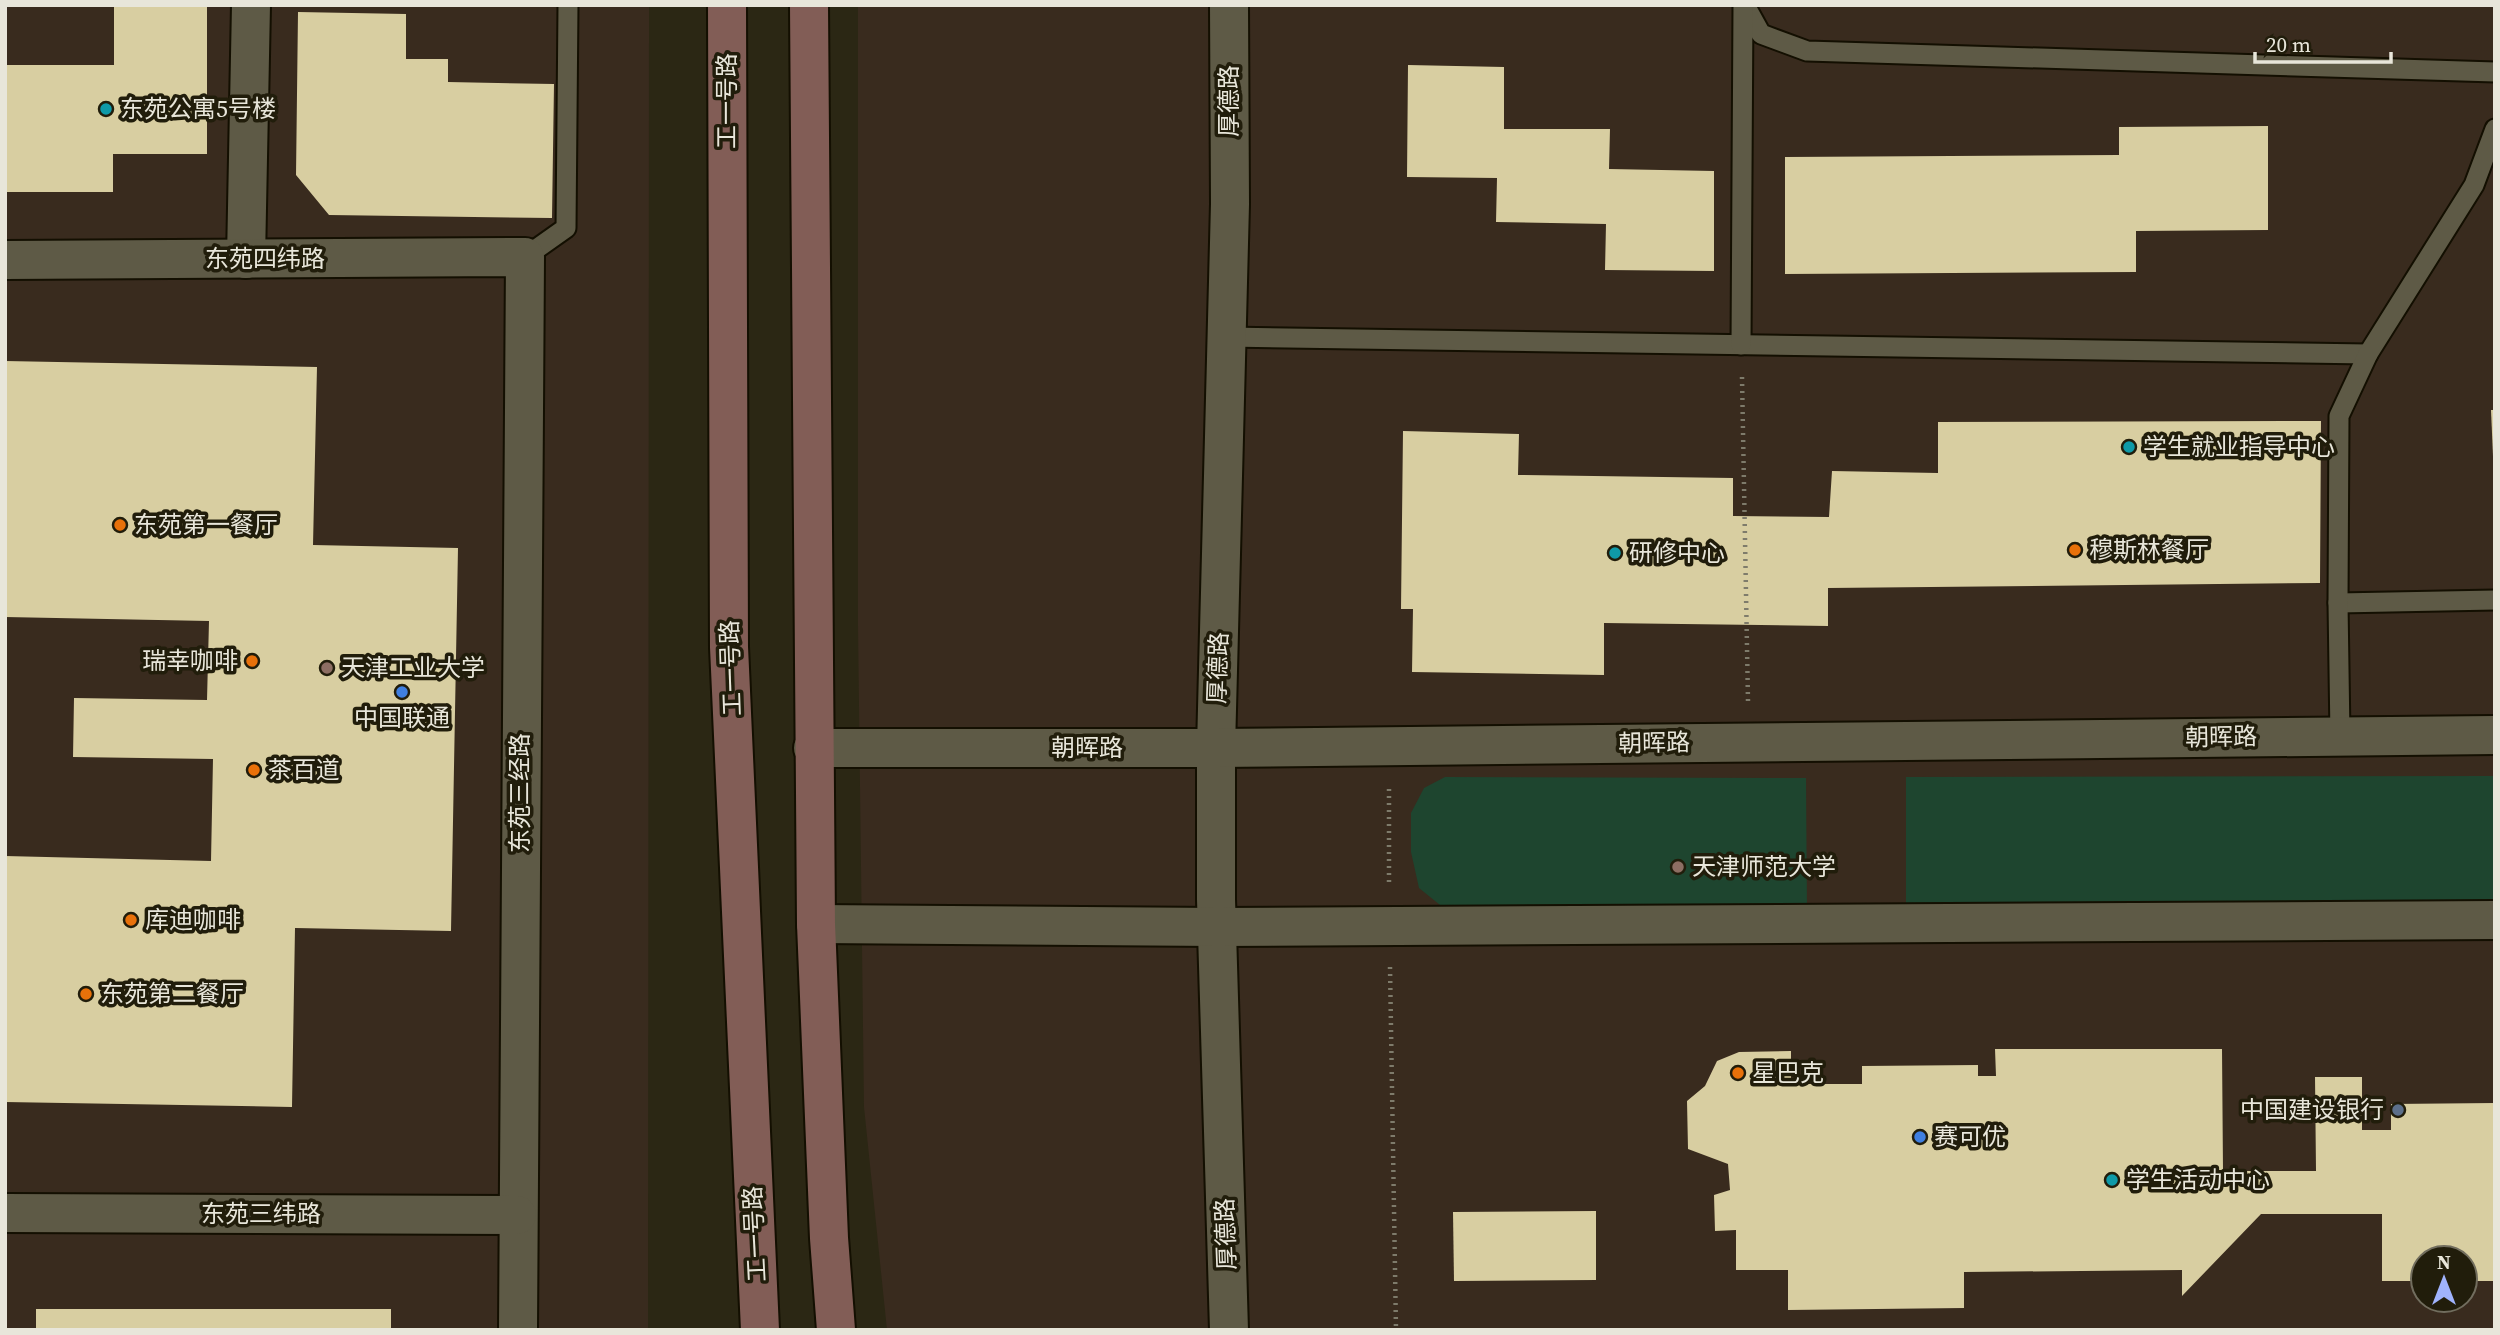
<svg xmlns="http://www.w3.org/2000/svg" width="2500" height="1335" font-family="'Source Serif 4','Noto Sans SC',serif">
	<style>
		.education { fill: #392b1e; fill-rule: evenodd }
		.green { fill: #1e452f }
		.building { fill: #d8cea1 }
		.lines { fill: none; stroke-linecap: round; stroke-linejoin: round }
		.service-casing { stroke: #130f01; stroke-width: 23 }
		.minor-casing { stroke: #130f01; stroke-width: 42 }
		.tertiary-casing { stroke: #130f01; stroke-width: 42 }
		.secondary-casing { stroke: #130f01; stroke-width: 42 }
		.path { stroke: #7e7b6b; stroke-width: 4.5; stroke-dasharray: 2 5; stroke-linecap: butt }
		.service { stroke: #5e5a46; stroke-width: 19 }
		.minor { stroke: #5e5a46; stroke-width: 38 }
		.tertiary { stroke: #5e5a46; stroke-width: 38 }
		.secondary { stroke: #825d56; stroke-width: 38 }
		.culture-dot { fill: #0f9aa8; stroke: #211d0b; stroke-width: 2.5 }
		.food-dot { fill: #e8710a; stroke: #211d0b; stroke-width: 2.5 }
		.education-dot { fill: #8d6e63; stroke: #211d0b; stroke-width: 2.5 }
		.shop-dot { fill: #3f7fe0; stroke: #211d0b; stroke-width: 2.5 }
		.service-dot { fill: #5c6f8a; stroke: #211d0b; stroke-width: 2.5 }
		.labels { text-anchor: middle; stroke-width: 7; stroke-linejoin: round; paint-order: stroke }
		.street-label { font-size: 24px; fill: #e8e6da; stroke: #211d0b }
		.poi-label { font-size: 24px; fill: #e8e6da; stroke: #211d0b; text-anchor: start }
	</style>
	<rect width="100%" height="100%" fill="#2b2714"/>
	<!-- education -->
	<g class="education">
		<path d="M5,5h644l-1,1325h-643z"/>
		<path d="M858,5h1637v1325h-1608l-23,-223 -6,-481zM2423,1258h42v42h-42z"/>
	</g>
	<!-- green -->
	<g class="green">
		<path d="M2495,776v128h-589v-127z"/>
		<path d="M1445,777l361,1 1,134 -362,-3 -26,-21 -8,-36v-39l13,-25z"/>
	</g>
	<!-- building -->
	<g class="building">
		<path d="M114,5h93v149h-94v38h-108v-127h109z"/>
		<path d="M298,12l108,2v45h42v23l106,2 -2,134 -223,-3 -33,-40z"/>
		<path d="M1408,65l96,2v62h106l-1,40 105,2v100l-109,-1 1,-46 -110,-2 1,-44 -90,-1z"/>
		<path d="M2268,126v104l-132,1v41l-351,2v-117l334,-2v-28z"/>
		<path d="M5,361l312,6 -4,178 145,3 -7,383 -156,-3 -3,179 -287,-5v-246l206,5 2,-102 -140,-2 1,-59 133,2 2,-79 -204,-4z"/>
		<path d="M2491,410h4v46h-2z"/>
		<path d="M2321,421l-1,162 -492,5v38l-224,-3v52l-192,-3 1,-63h-12l2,-178 116,3 -1,41 215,3v38l96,1 3,-46 106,2v-51z"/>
		<path d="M1995,1049h227l1,122h93l-1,-94h47v53h29v-26l104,-1v178h-30v-23h-42v23h-41v-67h-121l-79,82v-26l-218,2v36l-176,2v-40h-52v-40l-21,1 -1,-36 16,-5 -2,-26 -40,-15 -1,-48 18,-15 12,-25 22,-9 52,-1v33h71v-18l116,-1v11h18z"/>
		<path d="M1596,1211v69l-142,1 -1,-69z"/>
		<rect x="36" y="1309" width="355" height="21"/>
	</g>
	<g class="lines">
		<!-- service casing -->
		<g class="service-casing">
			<g id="service">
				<path d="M1745,5l16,29 46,17 688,21"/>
				<path d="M525,257l41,-29 2,-223"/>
				<path d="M1227,337l1141,17"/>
				<path d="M1741,345l2,-340"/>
				<path d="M2338,603l157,-3"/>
				<path d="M2340,736l-2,-133 1,-187 29,-62 106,-169 21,-56"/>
			</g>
		</g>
		<!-- minor casing -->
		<g class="minor-casing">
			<g id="minor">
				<path d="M1229,5l1,199 -14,544v151l13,431"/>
				<path d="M246,259l5,-254"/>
				<path d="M5,260l520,-3 -7,1073"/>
				<path d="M5,1213l512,2"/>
			</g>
		</g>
		<!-- tertiary casing -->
		<g class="tertiary-casing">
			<g id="tertiary">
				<path d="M813,748h403l1279,-13"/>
				<path d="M816,924l401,3 1278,-7"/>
			</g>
		</g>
		<!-- secondary casing -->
		<g class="secondary-casing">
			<g id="secondary">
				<path d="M727,5l2,642 31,683"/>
				<path d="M809,5l7,919 13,314 7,92"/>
			</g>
		</g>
		<!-- path -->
		<g class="path">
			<path d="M1742,377l6,324"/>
			<path d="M1389,789v96"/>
			<path d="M1390,967l6,363"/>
		</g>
		<!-- service -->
		<use href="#service" class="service"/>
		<!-- minor -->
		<use href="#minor" class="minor"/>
		<!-- tertiary -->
		<use href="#tertiary" class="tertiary"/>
		<!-- secondary -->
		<use href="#secondary" class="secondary"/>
	</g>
	<!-- markers -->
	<g class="culture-dot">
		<circle cx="106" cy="109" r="7"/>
		<circle cx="2129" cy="447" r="7"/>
		<circle cx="1615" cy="553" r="7"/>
		<circle cx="2112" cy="1180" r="7"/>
	</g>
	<g class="food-dot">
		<circle cx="120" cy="525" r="7"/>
		<circle cx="2075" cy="550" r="7"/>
		<circle cx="252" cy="661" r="7"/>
		<circle cx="254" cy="770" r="7"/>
		<circle cx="131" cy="920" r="7"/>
		<circle cx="86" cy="994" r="7"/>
		<circle cx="1738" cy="1073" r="7"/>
	</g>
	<g class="education-dot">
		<circle cx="327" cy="668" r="7"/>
		<circle cx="1678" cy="867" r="7"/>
	</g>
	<g class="shop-dot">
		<circle cx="402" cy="692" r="7"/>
		<circle cx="1920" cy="1137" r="7"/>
	</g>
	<circle class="service-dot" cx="2398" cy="1110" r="7"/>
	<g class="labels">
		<!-- street labels -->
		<g class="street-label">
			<text transform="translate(727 101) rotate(-90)" y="8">工一号路</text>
			<text transform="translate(1229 101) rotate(-90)" y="8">厚德路</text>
			<text x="265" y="267">东苑四纬路</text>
			<text transform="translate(731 668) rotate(-92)" y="8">工一号路</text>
			<text transform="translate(1218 668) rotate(-88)" y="8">厚德路</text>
			<text transform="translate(2221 737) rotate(-1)" y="8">朝晖路</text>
			<text transform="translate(1654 743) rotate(-1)" y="8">朝晖路</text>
			<text x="1087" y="756">朝晖路</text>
			<text transform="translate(520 793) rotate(-90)" y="8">东苑三经路</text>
			<text x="261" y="1222">东苑三纬路</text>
			<text transform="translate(755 1234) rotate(-93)" y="8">工一号路</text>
			<text transform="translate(1226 1234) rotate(-92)" y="8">厚德路</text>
		</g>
		<!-- poi labels -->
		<g class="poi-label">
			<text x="120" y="117">东苑公寓5号楼</text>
			<text x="2143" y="455">学生就业指导中心</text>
			<text x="134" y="533">东苑第一餐厅</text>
			<text x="2089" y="558">穆斯林餐厅</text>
			<text x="1629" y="561">研修中心</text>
			<text x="238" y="669" text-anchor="end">瑞幸咖啡</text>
			<text x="341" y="676">天津工业大学</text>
			<text x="402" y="726" text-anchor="middle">中国联通</text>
			<text x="268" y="778">茶百道</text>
			<text x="1692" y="875">天津师范大学</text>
			<text x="145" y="928">库迪咖啡</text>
			<text x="100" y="1002">东苑第二餐厅</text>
			<text x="1752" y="1081">星巴克</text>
			<text x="2384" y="1118" text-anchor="end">中国建设银行</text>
			<text x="1934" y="1145">赛可优</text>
			<text x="2126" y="1188">学生活动中心</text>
		</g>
	</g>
	<!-- border -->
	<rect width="2500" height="1335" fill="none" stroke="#e8e6da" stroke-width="14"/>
	<!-- north arrow -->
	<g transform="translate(2444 1279)"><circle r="33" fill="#211d0b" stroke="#716d5e" stroke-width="2"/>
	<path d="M0-5L12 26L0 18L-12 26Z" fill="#a0b3fd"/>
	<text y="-10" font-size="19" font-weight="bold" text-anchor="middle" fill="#e8e6da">N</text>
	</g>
	<!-- scale -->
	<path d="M2255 52v10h136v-10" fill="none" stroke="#e8e6da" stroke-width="3.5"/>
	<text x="2266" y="52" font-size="21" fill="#e8e6da" stroke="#211d0b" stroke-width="5" paint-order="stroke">20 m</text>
</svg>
